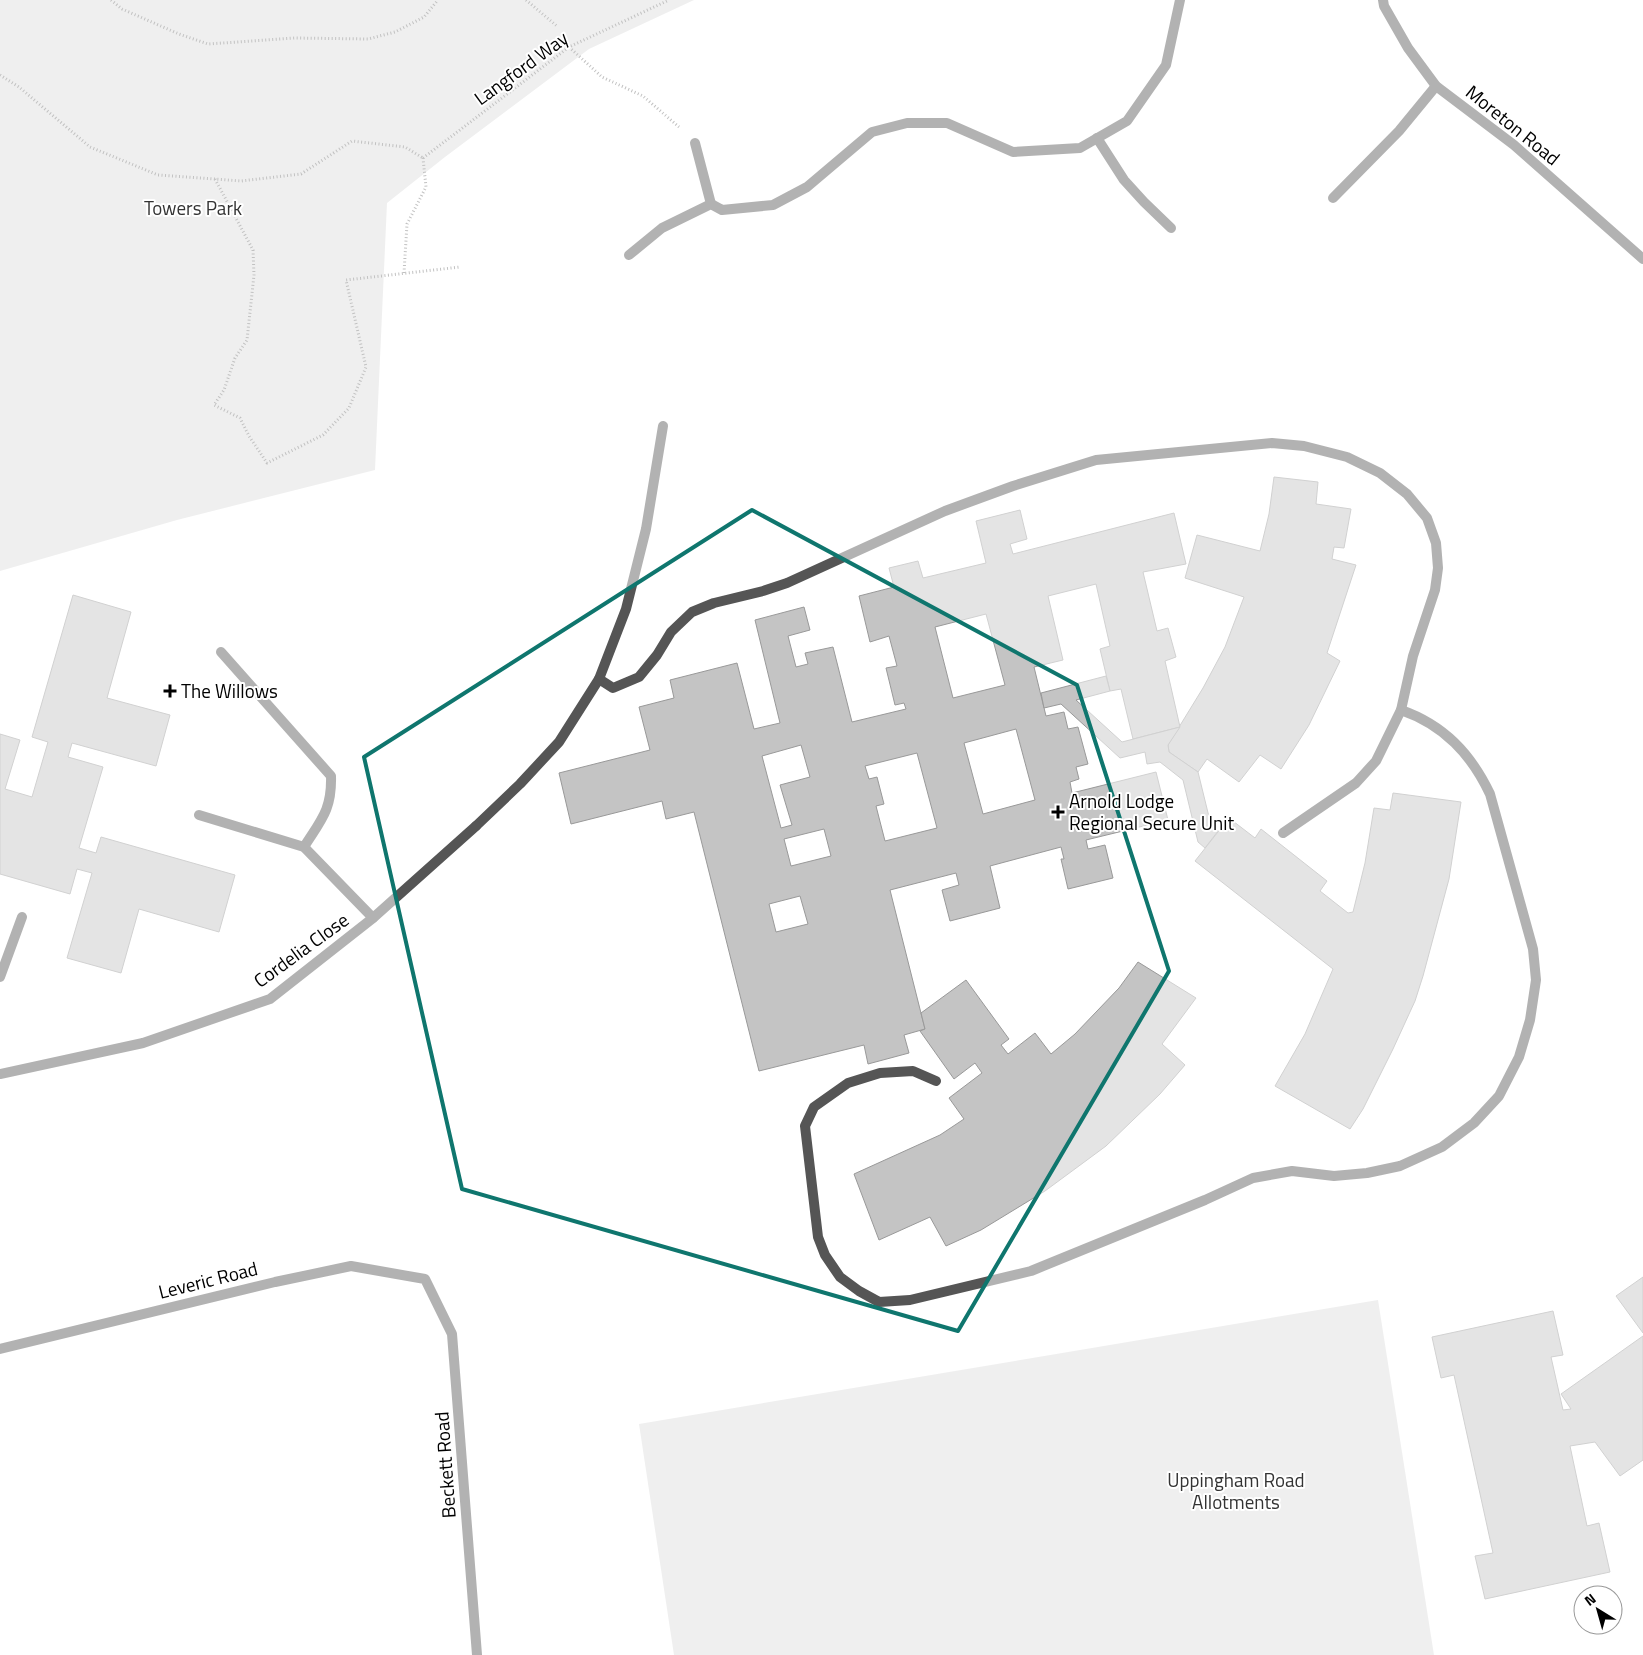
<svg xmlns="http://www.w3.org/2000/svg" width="1643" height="1655" font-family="'Titillium Web',sans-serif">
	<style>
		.green { fill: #dcdcdc }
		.building { fill: #c4c4c4; stroke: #999; fill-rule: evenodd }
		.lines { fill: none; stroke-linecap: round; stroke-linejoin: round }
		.path { stroke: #777; stroke-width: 3; stroke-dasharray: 1 2.5; stroke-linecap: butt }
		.service { stroke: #555; stroke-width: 10 }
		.minor { stroke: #555; stroke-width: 10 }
		.marked { fill: none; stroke: #0f766e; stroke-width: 4; stroke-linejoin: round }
		.poi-dot { fill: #000; stroke: #fff; stroke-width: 2 }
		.labels { text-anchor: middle; stroke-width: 4; stroke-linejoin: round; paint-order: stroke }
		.street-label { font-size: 19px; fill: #000; stroke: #fff }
		.park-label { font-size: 19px; fill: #333; stroke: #fff }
		.poi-label { font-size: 19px; fill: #000; stroke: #fff; text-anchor: start }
	</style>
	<rect width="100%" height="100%" fill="#fff"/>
	<!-- green -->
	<g class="green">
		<path d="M0,0h694l-105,49 -144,108 -58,46 -12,267 -198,50 -177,51z"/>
		<path d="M1378,1300l56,355h-760l-35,-231z"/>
	</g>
	<!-- building -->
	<g class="building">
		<path d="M1274,477l44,5 -2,22 35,5 -7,39 -10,-1 -2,12 24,6 -29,88 13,8 -31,64 -28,44 -21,-14 -21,27 -32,-23 -9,13 -29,-20 -1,-7 35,-57 22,-41 19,-50 -59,-19 12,-43 63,16 9,-37z"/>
		<path d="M1020,510l7,29 -17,5 3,10 161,-41 12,51 -43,8 14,59 11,-3 8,29 -11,4 15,66 -47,12 -12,-50 -11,2 -10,-42 10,-3 -14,-62 -48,12 15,64 -29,7 12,49 18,-4 4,17 10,-2 10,37 -12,3 3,12 -9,3 2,11 84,-21 12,48 -82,20 2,9 17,-4 8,33 -45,11 -7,-30h3l-3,-12 -71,19 10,42 -50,13 -8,-31 17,-5 -3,-12 -66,17 35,139 -21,6 5,18 -41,11 -4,-19 -105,26 -65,-259 -28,7 -4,-18 -91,23 -12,-51 91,-23 -11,-43 35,-9 -4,-18 67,-17 17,66 26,-6 -25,-103 49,-13 6,23 -22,6 8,31 12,-3 -3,-11 28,-6 19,75 54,-13 -2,-6 -9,2 -9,-37 11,-2 -8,-30 -19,6 -11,-46 35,-9 -5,-19 29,-7 5,17 63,-15 -10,-42zM986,614l19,71 -52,13 -18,-71zM1016,729l19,71 -52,14 -19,-71zM801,745l9,32 -30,8 12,40 -11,3 -19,-72zM917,753l20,75 -52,13 -9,-35 8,-2 -7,-27 -8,2 -4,-13zM824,829l7,27 -40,10 -7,-27zM800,896l8,28 -32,8 -7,-28z"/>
		<path d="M73,595l58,17 -24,86 63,17 -14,51 -84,-23 -4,14 35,10 -24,81 17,5 5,-16 134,38 -16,57 -80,-23 -18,64 -54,-15 25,-85 -15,-4 -7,25 -70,-20v-140l20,6 -15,49 27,8 16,-55 -16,-5z"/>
		<path d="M1106,676l4,15 -34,9 46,42 58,-15 -12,18 1,7 29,20 13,53 7,6 -13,17 -7,-6 -15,-62 -23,-18 -13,2 -2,-12 -25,6 -59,-54 -17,4 -3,-15z"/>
		<path d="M1393,793l68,9 -12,77 -26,97 -8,25 -22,48 -30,60 -13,20 -75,-43 30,-52 28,-65 -138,-108 34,-43 26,20 6,-9 66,52 -7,10 28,22 5,-1 12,-49 9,-55 16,2z"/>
		<path d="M1138,962l58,36 -34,46 23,21 -25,29 -54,52 -61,45 -64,39 -35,16 -16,-29 -51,23 -25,-66 86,-39 24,-16 -15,-21 33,-25 -7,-10 -21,16 -34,-48 5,-2 -4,-16 45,-33 43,59 -8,6 7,9 27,-21 16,21 24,-20 44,-46z"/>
		<path d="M1643,1277v56l-27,-37z"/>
		<path d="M1553,1311l10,44 -12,2 12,53 8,-1 -10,-15 82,-58v124l-23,16 -25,-34 -25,4 17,80 12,-3 11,49 -125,27 -10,-43 18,-3 -39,-178 -13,3 -9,-41z"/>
	</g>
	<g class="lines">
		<!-- path -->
		<g class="path">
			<path d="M111,0l11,9 57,25 29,10 87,-6 73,1 27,-7 29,-15 14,-17"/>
			<path d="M526,0l32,27"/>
			<path d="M569,47l33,30 41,19 36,31"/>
			<path d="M0,75l19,12 71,60 68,28 83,6 60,-7 51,-33 53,6 18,11"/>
			<path d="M423,158l146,-111 100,-47"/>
			<path d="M215,179l38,71 1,25 -7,65 -12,18 -11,32 -10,15 26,13 9,18 18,27 56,-28 26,-27 17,-41 -20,-87 114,-13"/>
			<path d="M404,273l3,-49 19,-37 -3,-29"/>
		</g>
		<!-- service -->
		<g class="service">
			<path d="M1097,138l27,42 20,22 27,26"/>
			<path d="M1333,198l66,-67 37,-45"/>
			<path d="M221,652l110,124c1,34 -10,44 -27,71"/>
			<path d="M599,679l14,9 26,-11 18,-22 14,-23 21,-20 22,-9 49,-12 24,-8 158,-72 68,-25 83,-26 176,-17 32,3 43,11 33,16 27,21 20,24 9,25 2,25 -3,22 -22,66 -12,54 -25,51 -20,22 -73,50"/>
			<path d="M199,815l105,32 69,71"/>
			<path d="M476,826l44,-42 39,-42 40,-63 27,-70 20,-80 17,-103"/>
			<path d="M0,977l22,-60"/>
			<path d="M936,1081l-23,-10 -33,2 -32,10 -34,24 -9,19 13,111 7,18 15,22 19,14 20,11 31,-2 121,-29 174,-71 48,-22 39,-7 42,5 33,-3 33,-7 42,-19 32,-24 25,-27 20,-39 11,-37 6,-40 -3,-31 -43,-155c-19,-40 -46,-69 -89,-84"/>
		</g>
		<!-- minor -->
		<g class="minor">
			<path d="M1383,0l1,6 24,42 28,38 78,59 129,114"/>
			<path d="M695,143l16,61"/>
			<path d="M629,255l33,-27 49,-24 11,6 51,-5 34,-18 65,-55 35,-9h40l66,29 67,-4 47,-27 39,-56 14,-65"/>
			<path d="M0,1074l143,-31 127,-44 103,-81 103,-92"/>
			<path d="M0,1349l275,-67 76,-16 74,13 27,55 25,321"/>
		</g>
	</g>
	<!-- marked area -->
	<path d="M0 0H1643V1655H0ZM752,510l325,175 92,286 -211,360 -496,-142 -98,-432z" fill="#fff" fill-opacity=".55" fill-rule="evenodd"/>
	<path class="marked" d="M752,510l325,175 92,286 -211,360 -496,-142 -98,-432z"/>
	<!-- markers -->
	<g class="poi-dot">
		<path d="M167.5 683.5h5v5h5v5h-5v5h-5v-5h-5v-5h5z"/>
		<path d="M1055.5 804.5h5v5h5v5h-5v5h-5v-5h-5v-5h5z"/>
	</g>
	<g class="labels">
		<!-- street labels -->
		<g class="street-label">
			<text transform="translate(521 68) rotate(-36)" y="7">Langford Way</text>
			<text transform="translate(1513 125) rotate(39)" y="7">Moreton Road</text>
			<text transform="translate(301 950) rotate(-36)" y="7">Cordelia Close</text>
			<text transform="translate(208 1280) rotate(-14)" y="7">Leveric Road</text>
			<text transform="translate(445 1465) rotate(-94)" y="7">Beckett Road</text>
		</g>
		<!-- park labels -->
		<g class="park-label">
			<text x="193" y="215">Towers Park</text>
			<text x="1236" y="1487">Uppingham Road<tspan x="1236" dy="22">Allotments</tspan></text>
		</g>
		<!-- poi labels -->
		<g class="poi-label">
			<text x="181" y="698">The Willows</text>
			<text x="1069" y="808">Arnold Lodge<tspan x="1069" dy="22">Regional Secure Unit</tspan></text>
		</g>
	</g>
	<!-- north arrow -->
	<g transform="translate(1598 1610) rotate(323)"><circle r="24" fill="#ffffff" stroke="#999999"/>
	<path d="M0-4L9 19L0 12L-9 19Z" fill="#000000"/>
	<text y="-8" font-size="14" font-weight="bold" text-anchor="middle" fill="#000000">N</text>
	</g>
</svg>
